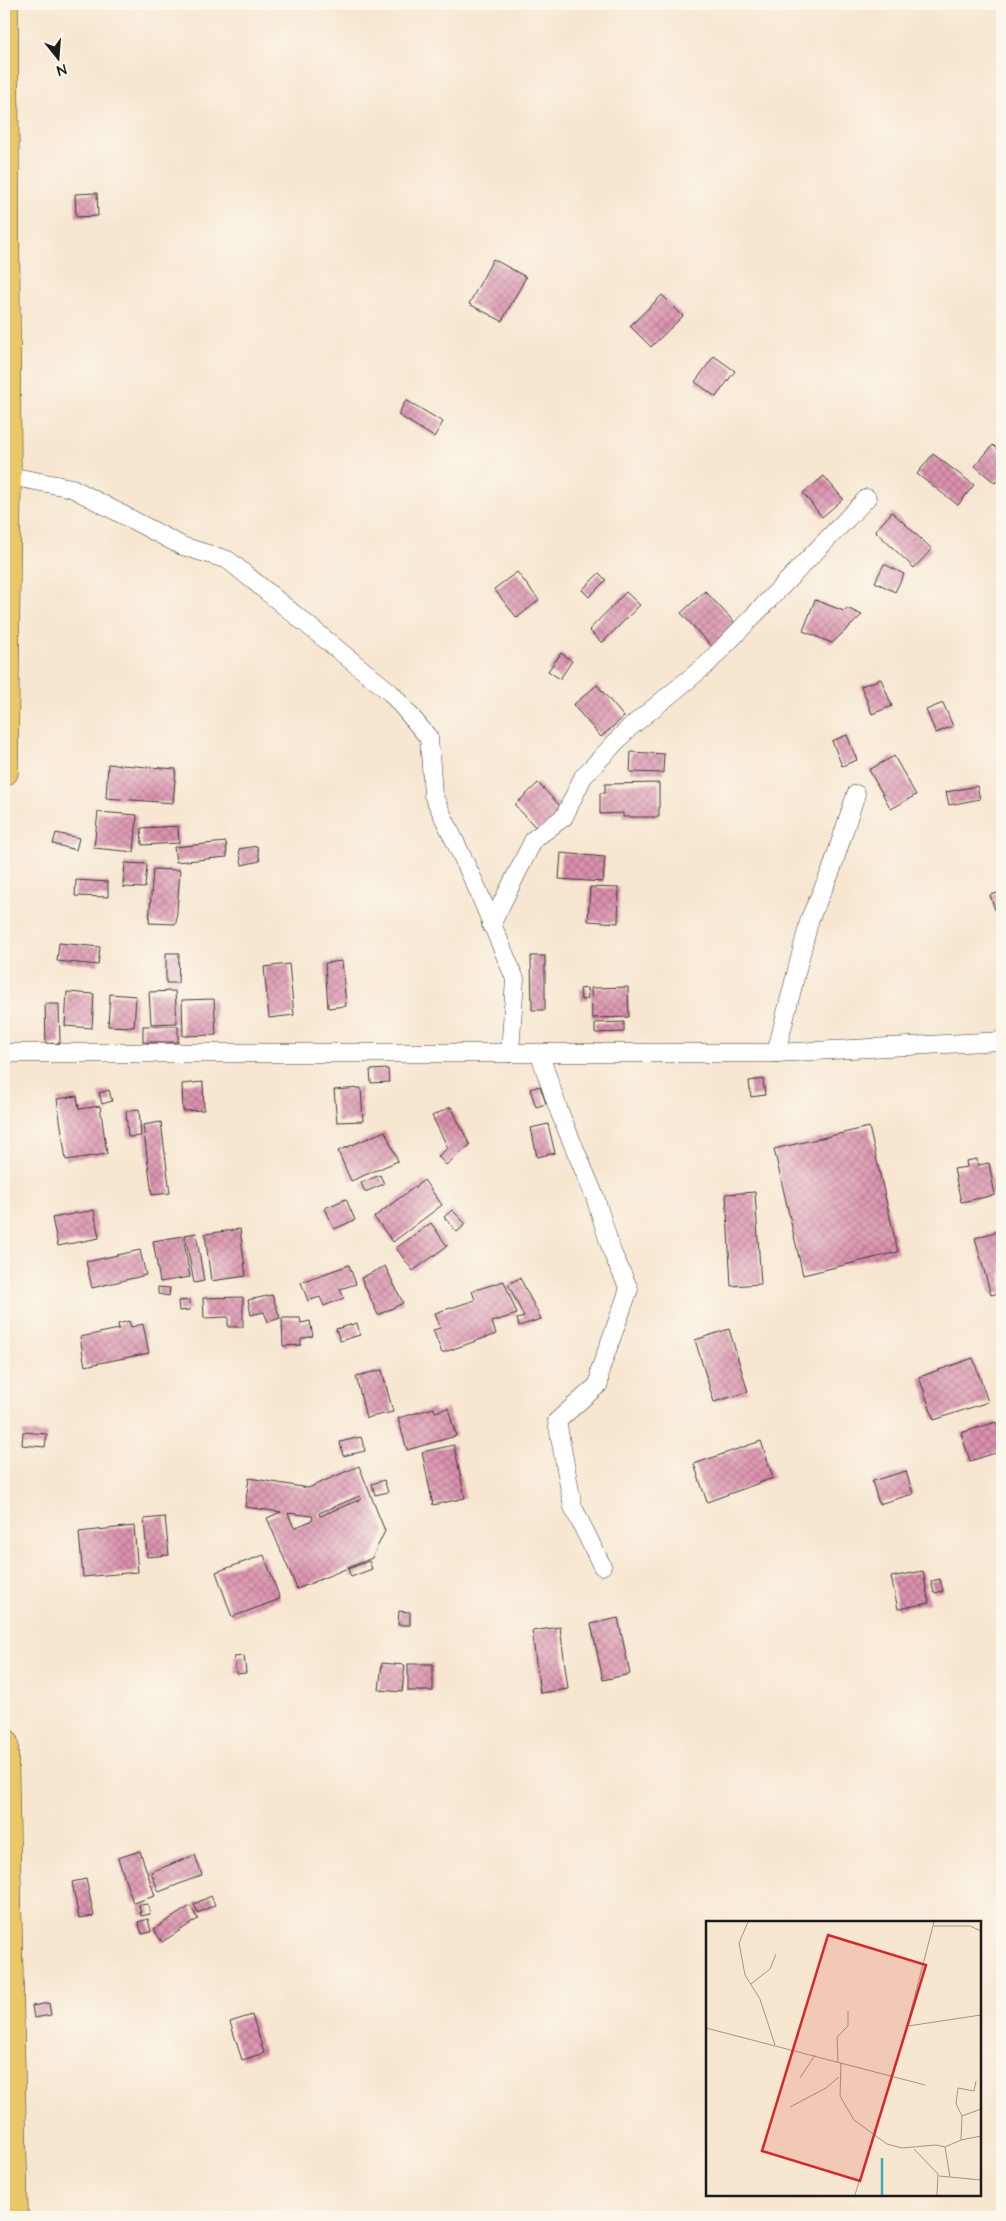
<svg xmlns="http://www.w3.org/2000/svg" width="1006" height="2221" font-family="'Architects Daughter',sans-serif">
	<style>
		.building { fill: url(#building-cross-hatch); fill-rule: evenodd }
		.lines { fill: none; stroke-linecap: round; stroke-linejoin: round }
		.minor-casing { stroke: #3d3a37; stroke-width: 19 }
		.trunk-casing { stroke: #3d3a37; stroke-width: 29 }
		.minor { stroke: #fff; stroke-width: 18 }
		.trunk { stroke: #e9c769; stroke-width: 28 }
		.inset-river { fill: none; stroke: #3dadb8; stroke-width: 2.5 }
		.inset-road { fill: none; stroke: #9f9588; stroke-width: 1 }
		.view { fill: #d62828; fill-opacity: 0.15; stroke: #d62828; stroke-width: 2.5 }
		.inset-edge { fill: none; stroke: #1c1c1c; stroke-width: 2.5 }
	</style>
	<defs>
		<pattern id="building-cross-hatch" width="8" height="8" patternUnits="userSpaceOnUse" patternTransform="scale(1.25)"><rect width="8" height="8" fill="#db92ae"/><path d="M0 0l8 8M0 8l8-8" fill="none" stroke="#b1768d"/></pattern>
	</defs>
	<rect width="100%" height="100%" fill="#fbf7ec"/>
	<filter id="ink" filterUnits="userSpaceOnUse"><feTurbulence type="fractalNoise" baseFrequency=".02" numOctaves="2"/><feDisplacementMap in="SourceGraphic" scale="10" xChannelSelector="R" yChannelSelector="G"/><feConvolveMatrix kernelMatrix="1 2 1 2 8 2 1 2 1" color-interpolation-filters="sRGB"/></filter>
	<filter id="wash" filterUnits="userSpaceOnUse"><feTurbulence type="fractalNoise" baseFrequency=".0096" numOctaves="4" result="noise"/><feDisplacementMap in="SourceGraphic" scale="20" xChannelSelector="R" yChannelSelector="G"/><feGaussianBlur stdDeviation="1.12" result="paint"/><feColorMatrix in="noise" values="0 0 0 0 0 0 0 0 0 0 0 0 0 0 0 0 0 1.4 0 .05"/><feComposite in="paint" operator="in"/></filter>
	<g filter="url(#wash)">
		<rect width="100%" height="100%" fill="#f7e6d0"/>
		<g id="blocks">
			<!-- building -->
			<g class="building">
				<path d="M97,193l1,23 -22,1 -1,-23z"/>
				<path d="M493,259l33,18 -24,44 -33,-17z"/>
				<path d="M662,295l21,21 -32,31 -21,-21z"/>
				<path d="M714,356l21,15 -19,26 -21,-15z"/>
				<path d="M406,400l37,22 -9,15 -36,-22z"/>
				<path d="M993,445l9,8v22l-7,8 -20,-17z"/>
				<path d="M933,454l41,31 -16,20 -41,-31z"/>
				<path d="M824,476l19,23 -21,18 -19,-24z"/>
				<path d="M892,512l40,37 -18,19 -39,-37z"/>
				<path d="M884,564l20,10 -9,18 -20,-10z"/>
				<path d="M517,572l22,28 -22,18 -23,-29z"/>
				<path d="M599,573l7,7 -17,17 -7,-7z"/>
				<path d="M705,591l31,33 -24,23 -31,-34z"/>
				<path d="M626,592l14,13 -38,38 -13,-13z"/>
				<path d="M815,600l29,11 3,-3 15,7 -30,28 -29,-12z"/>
				<path d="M561,653l11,8 -12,18 -12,-8z"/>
				<path d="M881,679l11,27 -20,8 -11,-28z"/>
				<path d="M597,685l27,32 -23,20 -28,-32z"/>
				<path d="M943,703l10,23 -17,7 -10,-23z"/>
				<path d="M847,735l10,25 -15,6 -10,-25z"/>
				<path d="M631,752l33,2 -1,19 -33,-1z"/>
				<path d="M894,756l22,39 -25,14 -22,-39z"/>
				<path d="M108,764l68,5 -3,34 -67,-5z"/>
				<path d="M538,783l25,26 -24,22 -24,-26z"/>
				<path d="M659,783v34h-36v-4l-23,1v-21h5v-9z"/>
				<path d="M977,786l3,13 -31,6 -3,-13z"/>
				<path d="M98,812l39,3 -3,37 -40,-4z"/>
				<path d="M178,826l1,17 -37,2 -1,-17z"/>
				<path d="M56,833l23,5 -3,12 -23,-6z"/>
				<path d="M226,842l1,15 -51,5 -2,-15z"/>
				<path d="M257,846l3,15 -18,4 -3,-16z"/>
				<path d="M561,853l44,4 -2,25 -44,-3z"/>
				<path d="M125,863l22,1 -2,24 -22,-1z"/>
				<path d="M153,869l27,1 -4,54 -27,-1z"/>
				<path d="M76,880l32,2v15l-33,-1z"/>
				<path d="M590,887l29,1 -1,35 -30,-2z"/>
				<path d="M1002,892v16l-7,2 -5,-15z"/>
				<path d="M59,943l41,4 -2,18 -41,-4z"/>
				<path d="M166,953h13l-1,30h-12z"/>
				<path d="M531,956h14v54h-13z"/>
				<path d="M342,961l4,45 -18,2 -3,-45z"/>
				<path d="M289,964l5,51 -25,3 -5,-51z"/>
				<path d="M628,987l1,30 -37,1 -1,-30z"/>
				<path d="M587,988l1,11 -7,1 -1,-11z"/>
				<path d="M175,991l2,32 -26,1 -2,-32z"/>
				<path d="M67,992l27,2 -2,34 -27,-2z"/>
				<path d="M110,994l26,2 -2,31 -26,-1z"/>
				<path d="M214,999l2,36 -33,1 -1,-36z"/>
				<path d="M45,1004h14l1,39 -14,1z"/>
				<path d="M624,1022v10l-29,1v-10z"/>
				<rect x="143" y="1026" width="35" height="16"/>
				<path d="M388,1069l1,13 -18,1 -1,-13z"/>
				<path d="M763,1079l2,16 -14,2 -2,-16z"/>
				<path d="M203,1082l1,28 -21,1 -1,-27z"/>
				<path d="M540,1086l6,18 -10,3 -6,-18z"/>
				<path d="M361,1088l2,33 -26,1 -3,-32z"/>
				<path d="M109,1090l3,11 -10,3 -3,-11z"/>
				<path d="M77,1096l2,13 21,-3 7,48 -41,6 -9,-61z"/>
				<path d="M451,1107l19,38 -24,20 -8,-9 10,-8 -16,-32z"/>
				<path d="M139,1109l2,27 -13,1 -2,-26z"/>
				<path d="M161,1122l9,71 -18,2 -9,-70z"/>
				<path d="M548,1124l7,29 -18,4 -6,-29z"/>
				<path d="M869,1127l29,125 -95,23 -29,-126z"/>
				<path d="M385,1131l13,30 -47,20 -13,-30z"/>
				<path d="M977,1159l1,6 11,-2 6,32 -34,7 -7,-33 13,-2 -1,-6z"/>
				<path d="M380,1175l4,9 -19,8 -4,-9z"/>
				<path d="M424,1180l18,25 -49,37 -19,-25z"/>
				<path d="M755,1192l6,92 -30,2 -5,-92z"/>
				<path d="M346,1199l9,21 -21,9 -9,-21z"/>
				<path d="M94,1210l5,28 -41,8 -6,-28z"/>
				<path d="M452,1210l14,14 -9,8 -13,-15z"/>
				<path d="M431,1223l16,23 -34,25 -17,-23z"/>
				<path d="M240,1229l6,47 -35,5 -6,-47z"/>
				<path d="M1002,1230v62l-11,3 -16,-57z"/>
				<path d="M196,1233l8,48 -10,2 -9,-48z"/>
				<path d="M183,1236l7,41 -30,5 -7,-41z"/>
				<path d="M140,1250l6,25 -54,13 -6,-26z"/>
				<path d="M349,1265l7,19 -16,5 4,9 -20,8 -4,-9 -12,4 -7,-19z"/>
				<path d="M385,1266l18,37 -25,12 -17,-37z"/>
				<path d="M520,1278l21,41 -22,7 -2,-7 7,-2 -16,-33z"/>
				<path d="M504,1281l13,33 -25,8 4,12 -54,19 -9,-23 7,-2 -5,-15 40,-13 -3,-9z"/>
				<path d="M158,1287l12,1 -1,8 -11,-2z"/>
				<path d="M272,1295l8,23 -12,4 -4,-10 -13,3 -3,-15z"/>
				<path d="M243,1297v30h-15v-10l-24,1 -1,-20z"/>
				<path d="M189,1300l1,10 -11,1 -1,-10z"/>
				<path d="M282,1318h18l1,5 9,-2 3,15 -12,3v6l-18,1z"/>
				<path d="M129,1321l2,6 12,-3 6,29 -64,13 -5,-29 39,-8 -1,-5z"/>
				<path d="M357,1323l3,12 -20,6 -4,-12z"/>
				<path d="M729,1329l19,63 -34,10 -19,-62z"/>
				<path d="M973,1358l15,44 -54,18 -15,-43z"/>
				<path d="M382,1370l11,42 -27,6 -10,-42z"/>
				<path d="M434,1408l1,4 13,-4 8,28 -49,14 -9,-32z"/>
				<path d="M996,1422l6,18v11l-32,10 -9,-28z"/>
				<path d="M23,1432l24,2 -2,13 -23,-2z"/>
				<path d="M361,1437l4,14 -22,5 -3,-14z"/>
				<path d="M761,1441l12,37 -66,24 -13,-38z"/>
				<path d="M454,1445l11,53 -32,7 -11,-53z"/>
				<path d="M359,1466l26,65 -13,27 -75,31 -30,-71 14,-6 -36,-5 4,-29 59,10zM360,1496l1,3 -41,17 -1,-3zM288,1513l24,3 1,4 -19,8z"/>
				<path d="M906,1471l7,23 -34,10 -7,-23z"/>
				<path d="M384,1480l4,12 -13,3 -3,-11z"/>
				<path d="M165,1517l4,38 -22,2 -3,-38z"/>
				<path d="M134,1526l4,46 -55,5 -4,-45z"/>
				<path d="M264,1555l16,44 -48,18 -16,-45z"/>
				<path d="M369,1561l3,8 -21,8 -3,-8z"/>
				<path d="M923,1571l6,32 -31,6 -7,-32z"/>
				<path d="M940,1579l3,12 -9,2 -3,-12z"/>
				<path d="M399,1611l11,1v13h-12z"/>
				<path d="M618,1618l12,56 -27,6 -12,-56z"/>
				<path d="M560,1627l8,62 -28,4 -8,-62z"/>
				<path d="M244,1656l2,17 -10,1 -2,-17z"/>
				<path d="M382,1663l23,2 -3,27 -23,-2z"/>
				<rect x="408" y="1664" width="25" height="27"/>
				<path d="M140,1851l15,45 -22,7 -15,-45z"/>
				<path d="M195,1855l7,20 -43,17 -8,-20z"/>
				<path d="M86,1879l8,37 -15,2 -7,-36z"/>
				<path d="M211,1896l4,9 -17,8 -4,-9z"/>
				<path d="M148,1904l2,10 -9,2 -2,-11z"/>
				<path d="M190,1906l8,13 -36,23 -8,-13z"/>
				<path d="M148,1919l3,13 -9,2 -4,-12z"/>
				<path d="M49,2003l2,12 -17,3 -2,-12z"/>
				<path d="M252,2015l12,38 -22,7 -12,-38z"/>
			</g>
		</g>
	</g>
	<g filter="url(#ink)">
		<use href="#blocks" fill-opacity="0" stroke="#3d3a37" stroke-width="1"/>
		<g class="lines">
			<!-- minor casing -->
			<g class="minor-casing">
				<g id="minor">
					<path d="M4,475l68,13 110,58 46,14 163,133 38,45 4,57 44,93 38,91 -5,74"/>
					<path d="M491,925l43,-86 30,-22 19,-40 45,-48 78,-64 161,-167"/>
					<path d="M4,1053h772l226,-12"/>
					<path d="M776,1053l34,-135 21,-47 25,-77"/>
					<path d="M540,1055l19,56 36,86 17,55 17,37 -29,81 -1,14 -42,37 16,86 29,59"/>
				</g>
			</g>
			<!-- trunk casing -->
			<g class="trunk-casing">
				<g id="trunk">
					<path d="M4,772l3,-296 -3,-472"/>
					<path d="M4,1742l10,475"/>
				</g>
			</g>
			<!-- minor -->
			<use href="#minor" class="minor"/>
			<!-- trunk -->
			<use href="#trunk" class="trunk"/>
		</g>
	</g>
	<!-- overview -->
	<g transform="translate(706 1921)">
		<rect width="275" height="275" fill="#f7e6d0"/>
		<path class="inset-river" d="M176,274v-37"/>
		<path class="inset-road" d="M42,1l-9,21 6,32 15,24 15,46M228,5h36l11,5M45,63l19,-15 6,-15M202,105l73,-11M0,107l219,57M132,141l-1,-25 11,-11v-15M135,142l-1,33 14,24 33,24 15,4 34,-3 9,2 5,30M94,157l15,-23M84,186l36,-19 13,-11M256,195l19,-7M255,219l20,-4M239,226l16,-7 1,-24 -6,-12 2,-16 16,3 2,-10M208,228l24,25 -1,21M233,255l42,4M149,274l52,-169 27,-104"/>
		<path class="view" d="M122,14l98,30 -66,216 -98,-30z"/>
		<rect width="275" height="275" class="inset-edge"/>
	</g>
	<!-- margin -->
	<rect width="1006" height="2221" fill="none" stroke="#fbf7ec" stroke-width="20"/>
	<!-- north arrow -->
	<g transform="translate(58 58) rotate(163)" stroke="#fbf7ec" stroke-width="4" paint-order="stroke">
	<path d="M0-4L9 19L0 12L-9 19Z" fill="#1c1c1c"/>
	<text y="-8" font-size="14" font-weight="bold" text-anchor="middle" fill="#1c1c1c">N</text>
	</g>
</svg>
